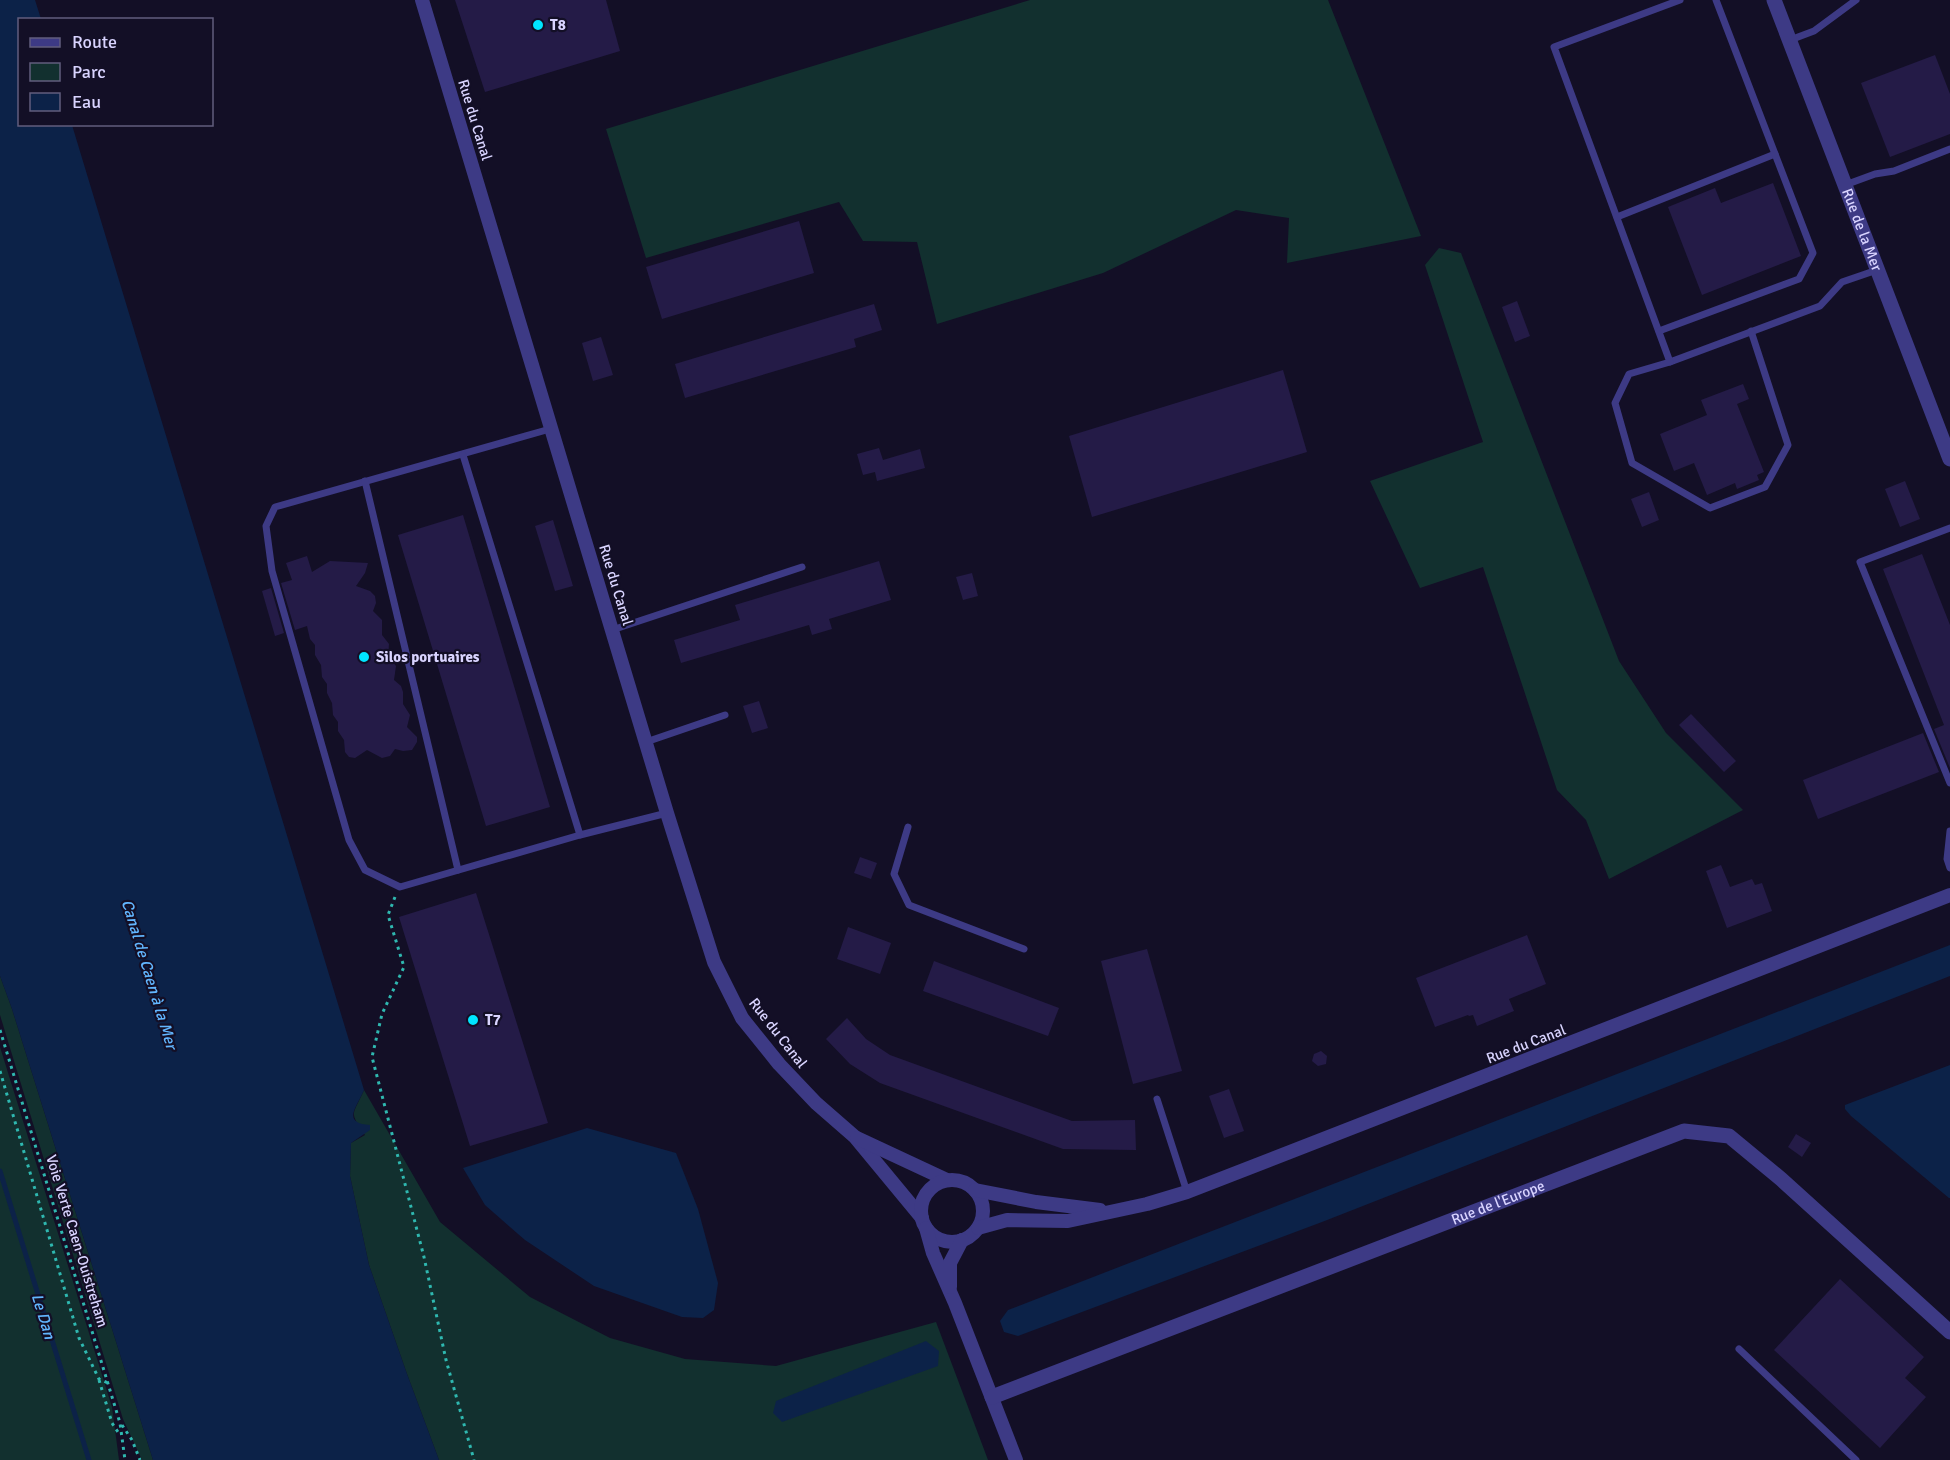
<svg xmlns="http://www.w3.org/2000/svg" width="1950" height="1460" font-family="Signika,sans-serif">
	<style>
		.green { fill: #12302f }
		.water { fill: #0c2248 }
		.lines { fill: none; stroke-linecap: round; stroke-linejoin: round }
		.stream { stroke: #0c2248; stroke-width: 5 }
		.building { fill: #241b47 }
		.path { stroke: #2fb8b0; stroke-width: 3; stroke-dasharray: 3 4.5; stroke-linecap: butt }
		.service { stroke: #3d3a85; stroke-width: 7 }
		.minor { stroke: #3d3a85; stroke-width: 14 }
		.tertiary { stroke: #3d3a85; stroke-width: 15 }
		.poi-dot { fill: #00e5ff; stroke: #130f26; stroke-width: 2 }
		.labels { text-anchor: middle; stroke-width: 4.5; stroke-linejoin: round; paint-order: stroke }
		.poi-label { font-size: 15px; font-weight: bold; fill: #d9d4ff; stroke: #130f26; text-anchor: start }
		.street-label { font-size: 15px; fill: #d9d4ff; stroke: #130f26 }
		.water-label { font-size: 16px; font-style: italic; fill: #62b6ff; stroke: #130f26 }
	</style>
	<rect width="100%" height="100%" fill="#130f26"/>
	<!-- green -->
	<g class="green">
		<path d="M1030,0h298l93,236 -134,27 2,-45 -53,-8 -133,63 -166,51 -20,-82 -54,-1 -24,-39 -193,56 -40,-129z"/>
		<path d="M1439,248l22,5 158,408 47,72 77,77 -134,69 -23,-59 -29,-30 -74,-223 -63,21 -50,-107 113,-39 -58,-177z"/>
		<path d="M0,976l12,33 141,451h-11l-19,-41 -123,-404z"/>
		<path d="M0,1047l112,360 7,53h-119z"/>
		<path d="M364,1090l76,132 90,75 80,41 75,21 91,7 160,-44 52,138h-549l-32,-86 -38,-109 -19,-89 1,-33 14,-8c-17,-25 -12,-19 -1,-45z"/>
	</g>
	<!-- water -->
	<g class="water">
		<path d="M0,0h35l6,19 -21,1v104l52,1 292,965c-7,17 -23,33 6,35v5l-19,13 -1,33 19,89 38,109 32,86h-286l-141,-451 -12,-33z"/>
		<path d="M1950,945v31l-628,246 -304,114 -14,-4 -4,-11 8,-11z"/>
		<path d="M1950,1065v133h-1l-98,-82 -6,-7v-4z"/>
		<path d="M587,1128l89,25 22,56 20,74 -4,27 -11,8 -21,-1 -88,-31 -69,-46 -40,-35 -22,-37z"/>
		<path d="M926,1341l13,10 -1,15 -156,56 -9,-9 3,-12z"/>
	</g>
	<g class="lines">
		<!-- stream -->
		<path class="stream" d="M0,1171l89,289"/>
	</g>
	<!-- building -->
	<g class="building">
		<path d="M455,0h151l14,51 -135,41z"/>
		<path d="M1935,55l15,39v40l-60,23 -29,-74z"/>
		<path d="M1773,183l28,73 -99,39 -34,-88 47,-19 6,15z"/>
		<path d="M799,221l15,52 -152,46 -16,-52z"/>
		<path d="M1517,301l13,35 -15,6 -13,-35z"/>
		<path d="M874,304l8,26 -28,9 2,8 -171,51 -10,-34z"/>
		<path d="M601,337l12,38 -20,6 -11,-38z"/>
		<path d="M1283,370l24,82 -215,65 -23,-81z"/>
		<path d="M1743,384l6,15 -12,5 27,68 -7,3 2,5 -22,9 -2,-6 -28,12 -13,-32 -20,8 -14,-37 47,-19 -6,-15z"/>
		<path d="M879,448l4,12 37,-11 5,19 -48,13 -2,-9 -12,3 -6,-21z"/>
		<path d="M1905,481l15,38 -20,8 -15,-38z"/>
		<path d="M1649,492l10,28 -17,7 -11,-28z"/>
		<path d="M463,515l87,292 -64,19 -88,-291z"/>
		<path d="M553,520l20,66 -18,5 -20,-65z"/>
		<path d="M1922,554l28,71v143l-16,-39 10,-4 -61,-156z"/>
		<path d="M307,556l5,16 18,-11 38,2 -3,10 -9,13 14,5 5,5 1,7 -3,8 9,9v15l7,9 -1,13 8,9 -2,14 7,6 2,6v12l7,11 -3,12 10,10v5l-5,8 -9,1 -8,-2 -5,7 -8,2 -15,-8 -12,8 -6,-1 -4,-5 -1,-12 -6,-9v-9l-5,-7 -1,-12 -5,-10v-9l-5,-7 -1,-12 -6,-10v-10l-5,-6 -3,-13 -12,4 -14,-47 11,-3 -6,-17z"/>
		<path d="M879,561l12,39 -62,19 3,10 -20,6 -3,-10 -128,38 -7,-23 66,-20 -5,-15z"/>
		<path d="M972,573l6,23 -15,4 -7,-23z"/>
		<path d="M271,588l13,45 -9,3 -13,-45z"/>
		<path d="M759,701l9,27 -16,5 -9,-27z"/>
		<path d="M1691,714l45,47 -12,11 -45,-47z"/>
		<path d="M1923,733l16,39 -121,47 -15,-39z"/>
		<path d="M860,857l17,6 -6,16 -17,-6z"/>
		<path d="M1721,865l9,22 22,-8 3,6 7,-2 10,28 -45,17 -21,-57z"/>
		<path d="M476,893l72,230 -78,23 -71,-229z"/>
		<path d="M848,927l43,16 -11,31 -43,-15z"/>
		<path d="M1527,935l19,49 -37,15 5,12 -37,15 -4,-11 -4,1 -1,-1 -33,12 -19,-49z"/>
		<path d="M1147,949l35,122 -49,13 -32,-123z"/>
		<path d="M934,961l125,47 -11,28 -125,-45z"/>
		<path d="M847,1018l19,21 24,16 182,66 63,-1 1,30 -73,-1 -183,-66 -30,-19 -24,-25z"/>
		<path d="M1321,1051l6,5 -1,8 -8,2 -6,-5 2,-7z"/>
		<path d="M1229,1089l15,42 -20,7 -15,-42z"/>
		<path d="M1796,1134l15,9 -9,14 -14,-10z"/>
		<path d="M1840,1279l84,78 -19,21 21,19 -46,51 -106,-98z"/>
	</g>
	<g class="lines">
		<!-- path -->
		<g class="path">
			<path d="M395,897l-7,18 16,52 -22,47 -10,43 52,200 22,103 28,100"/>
			<path d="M0,1030l120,393 5,37"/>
			<path d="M0,1071l79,267 20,41 9,4"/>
			<path d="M99,1380l13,43 8,12"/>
			<path d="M122,1425l10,15 8,20"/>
		</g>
		<!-- service -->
		<g class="service">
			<path d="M1680,0l-126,47 116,315 150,-56 22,-24 35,-12"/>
			<path d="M1790,40l24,-9 42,-31"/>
			<path d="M1845,185l30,-11 19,-3 56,-22"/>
			<path d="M1617,217l158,-63"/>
			<path d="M1659,331l140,-52 14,-26 -97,-253"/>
			<path d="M1670,362l-41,12 -14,29 17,60 78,45 55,-21 23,-42 -37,-114"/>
			<path d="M550,429l-275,78 -9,19 6,45 77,269 16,30 35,17 180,-52 87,-22"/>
			<path d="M463,455l117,380"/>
			<path d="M365,481l93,389"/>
			<path d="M1950,528l-90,34 90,221"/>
			<path d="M612,630l190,-63"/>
			<path d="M646,742l79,-27"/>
			<path d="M908,827l-14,47 15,31 115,44"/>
			<path d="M1950,831l-3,28 3,9"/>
			<path d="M1157,1099l30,93"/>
			<path d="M1739,1349l117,111"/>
		</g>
		<!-- minor -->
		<g class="minor">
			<path d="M422,0l245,813 47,149 28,56 37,46 37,39 39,34 67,81"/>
			<path d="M857,1138l90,42"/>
			<circle cx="952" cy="1211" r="31"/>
			<path d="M975,1190l61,12 64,8"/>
			<path d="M926,1228l7,25 22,50 61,157"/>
			<path d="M978,1228l29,-8 61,1 79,-17 40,-12 763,-297"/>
			<path d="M950,1287v-24l12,-23"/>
		</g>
		<!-- tertiary -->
		<g class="tertiary">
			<path id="s1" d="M1774,0l176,459"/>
			<path id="s2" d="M992,1397l692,-266 45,5 52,43 169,153"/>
		</g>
	</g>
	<!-- markers -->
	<g class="poi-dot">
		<circle cx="538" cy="25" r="6"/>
		<circle cx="364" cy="657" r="6"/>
		<circle cx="473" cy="1020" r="6"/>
	</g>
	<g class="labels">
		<!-- poi labels -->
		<g class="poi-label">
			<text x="550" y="30">T8</text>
			<text x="376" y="662">Silos portuaires</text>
			<text x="485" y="1025">T7</text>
		</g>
		<!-- street labels -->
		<g class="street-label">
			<text transform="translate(475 120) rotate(73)" y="5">Rue du Canal</text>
			<text dy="5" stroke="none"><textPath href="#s1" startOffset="246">Rue de la Mer</textPath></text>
			<text transform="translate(616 585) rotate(73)" y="5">Rue du Canal</text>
			<text transform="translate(778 1033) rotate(52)" y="5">Rue du Canal</text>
			<text transform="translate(1526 1044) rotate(-21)" y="5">Rue du Canal</text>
			<text dy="5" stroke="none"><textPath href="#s2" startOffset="542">Rue de l'Europe</textPath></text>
			<text transform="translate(77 1241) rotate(73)" y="5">Voie Verte Caen-Ouistreham</text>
		</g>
		<!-- water labels -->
		<g class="water-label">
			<text transform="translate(150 974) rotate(73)" y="6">Canal de Caen à la Mer</text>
			<text transform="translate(44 1316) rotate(73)" y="6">Le Dan</text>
		</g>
	</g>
	<!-- legend -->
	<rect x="18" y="18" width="195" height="108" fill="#130f26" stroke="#625e7d" stroke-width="1.5"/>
	<rect x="30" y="38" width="30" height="9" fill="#3d3a85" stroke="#625e7d" stroke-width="1.5"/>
	<text x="72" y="48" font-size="18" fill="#d9d4ff">Route</text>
	<rect x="30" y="63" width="30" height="18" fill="#12302f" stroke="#625e7d" stroke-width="1.5"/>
	<text x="72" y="78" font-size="18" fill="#d9d4ff">Parc</text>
	<rect x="30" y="93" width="30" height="18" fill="#0c2248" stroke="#625e7d" stroke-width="1.5"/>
	<text x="72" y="108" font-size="18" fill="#d9d4ff">Eau</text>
</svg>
